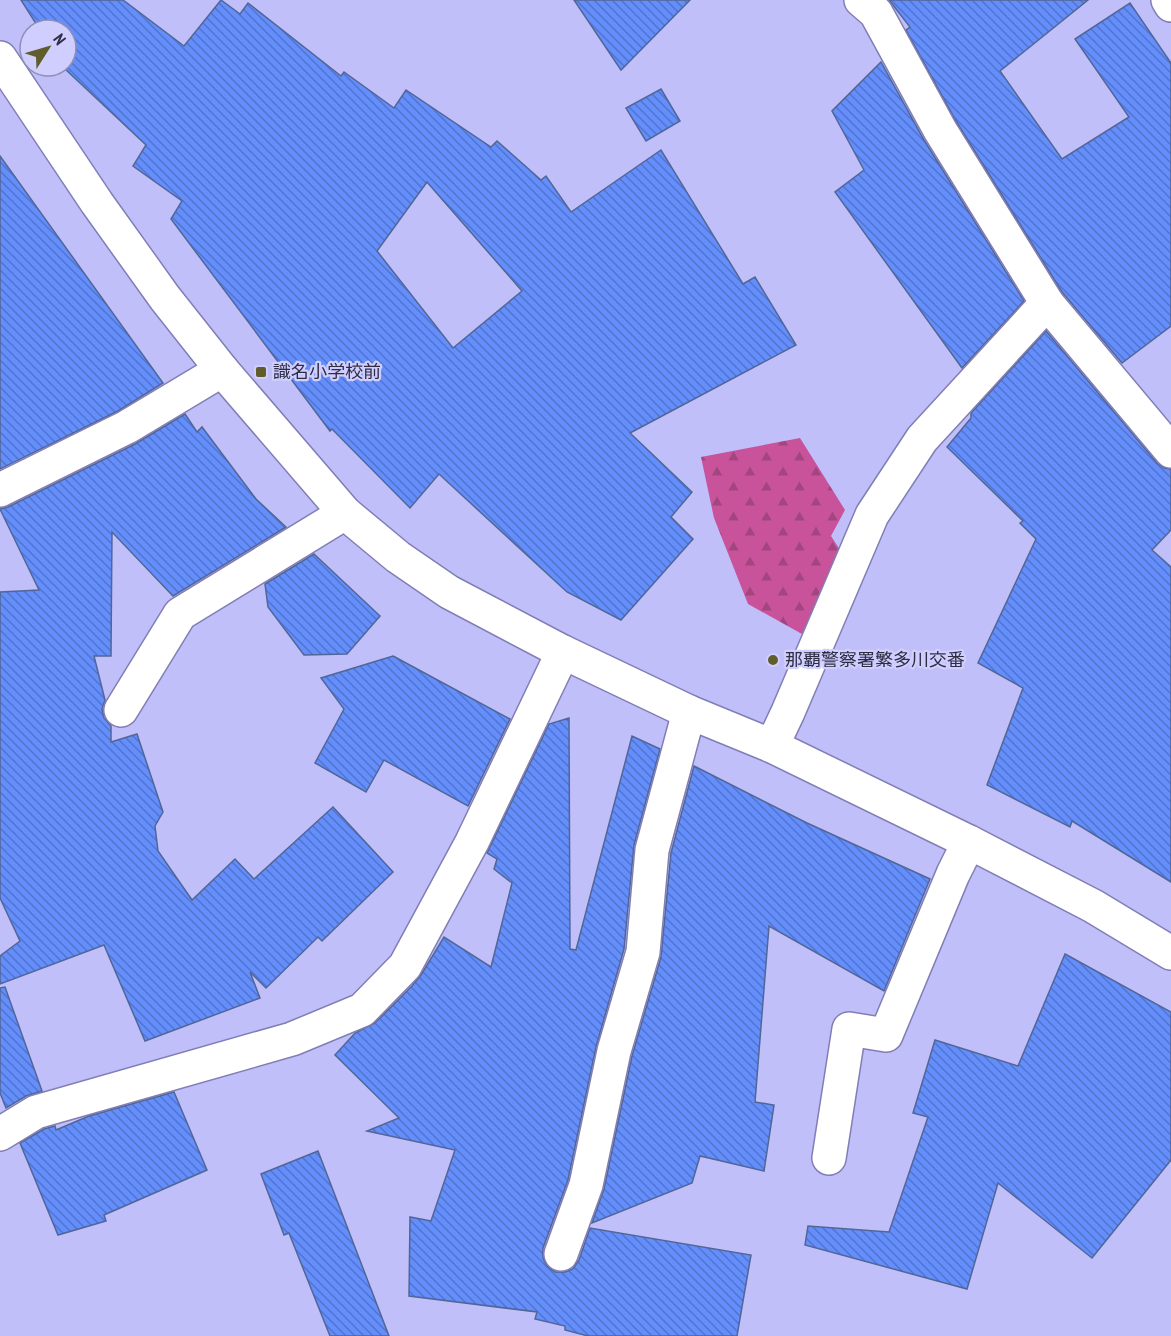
<svg xmlns="http://www.w3.org/2000/svg" width="1171" height="1336" font-family="'PT Sans Narrow','Noto Sans JP',sans-serif">
	<style>
		.forest { fill: url(#forest-firs) }
		.building { fill: url(#building-back-hatch); stroke: #516697; stroke-width: 1.5; fill-rule: evenodd }
		.lines { fill: none; stroke-linecap: round; stroke-linejoin: round }
		.minor-casing { stroke: #817eb5; stroke-width: 36 }
		.tertiary-casing { stroke: #817eb5; stroke-width: 36 }
		.minor { stroke: #fff; stroke-width: 33 }
		.tertiary { stroke: #fff; stroke-width: 33 }
		.poi-dot { fill: #605d2a; stroke: #cfcefe; stroke-width: 2 }
		.labels { text-anchor: middle; stroke-width: 4.5; stroke-linejoin: round; paint-order: stroke }
		.poi-label { font-size: 18px; fill: #2e2d44; stroke: #cfcefe; text-anchor: start }
	</style>
	<defs>
		<pattern id="forest-firs" width="22" height="20" patternUnits="userSpaceOnUse" patternTransform="scale(1.5)"><rect width="22" height="20" fill="#c8539a"/><path d="M5 1l3.5 6h-7zM16 11l3.5 6h-7z" fill="#a3457f"/></pattern>
		<pattern id="building-back-hatch" width="6" height="6" patternUnits="userSpaceOnUse" patternTransform="scale(1.5)"><rect width="6" height="6" fill="#638efb"/><path d="M-1 5l2 2M0 0l6 6M5-1l2 2" fill="none" stroke="#5274cd"/></pattern>
	</defs>
	<rect width="100%" height="100%" fill="#c1bffa"/>
	<!-- forest -->
	<path class="forest" d="M800,438l45,72 -14,26 11,17 -40,81 -54,-30 -34,-86 -13,-61z"/>
	<!-- building -->
	<g class="building">
		<path d="M21,0h102l61,46 37,-46 19,14 8,-11 93,73 3,-4 50,36 12,-18 85,57 6,-6 44,39 5,-4 25,36 90,-62 82,134 12,-7 41,68 -166,88 62,59 -21,25 22,22 -72,81 -54,-28 -128,-118 -29,34 -78,-79 -2,2 -159,-212 11,-18 -49,-35 13,-21 -82,-77 -2,-2h4v-36h-26zM427,182l95,109 -69,57 -76,-97z"/>
		<path d="M574,0h116l-69,70z"/>
		<path d="M889,0h199l-88,71 62,88 67,-42 -54,-78 55,-36 41,60v263l-49,37 -60,-71 -106,-171 -50,-91 4,-3z"/>
		<path d="M881,62l43,78 100,161 -62,67 -127,-176 29,-22 -32,-59z"/>
		<path d="M661,89l19,32 -34,20 -20,-33z"/>
		<path d="M0,156l163,227 -45,28 -118,58z"/>
		<path d="M1046,331l111,132 7,5 7,1v61l-19,20 19,17v315l-99,-61 -2,6 -83,-42 36,-97 -45,-25 58,-124 -16,-16 3,-2 -76,-74 24,-29v-5z"/>
		<path d="M185,414l12,18 5,-5 54,72 30,28 -113,69 -61,-64 -1,124h-17l11,44 -3,9 2,9 7,8v16l26,-8 26,78 -8,14 3,25 34,49 43,-41 19,20 79,-72 60,65 -71,69 -4,-4 -52,51 -16,-16 10,26 -115,43 -41,-96 -104,39v-28l20,-15 -20,-43v-306l39,-2 -39,-81 8,-2 127,-63z"/>
		<path d="M314,554l66,62 -33,38 -43,1 -36,-48 -3,-23z"/>
		<path d="M393,656l117,63 -42,87 -84,-46 -18,32 -51,-29 29,-54 -23,-31z"/>
		<path d="M569,718l1,231 6,1 56,-214 28,13 -26,96 -10,104 -28,98 -28,133 -25,68v10l4,8 8,6h10l8,-3 6,-9 11,-32 161,27 -14,81h-149l-23,-6v-4l-30,-7 2,-7 -128,-16 1,-79 21,4 24,-71 -88,-19 32,-13 -64,-63 20,-22 20,-10 37,-37 9,-11 23,-38 47,30 21,-84 -18,-14 3,-10 -10,-6 62,-129z"/>
		<path d="M694,766l113,57 123,56 -46,112 -115,-65 -14,176 19,3 -10,66 -64,-15 -8,27 -100,40 12,-34 28,-133 29,-99 10,-104z"/>
		<path d="M1065,954l106,58v148l-79,98 -94,-75 -31,106 -162,-44 3,-19 81,6 39,-115 -15,-4 22,-73 83,26z"/>
		<path d="M5,987l37,104 -16,5 -20,12 -6,-15v-105z"/>
		<path d="M174,1092l33,78 -103,45 2,6 -48,14 -38,-92 24,-14 11,-3 1,4 33,-14z"/>
		<path d="M318,1151l71,185h-59l-41,-103 -5,2 -23,-61z"/>
	</g>
	<g class="lines">
		<!-- minor casing -->
		<g class="minor-casing">
			<g id="minor">
				<path d="M861,0l15,13 64,117 107,173 124,148"/>
				<path d="M1168,0l3,5"/>
				<path d="M0,490l127,-63 95,-57"/>
				<path d="M121,710l59,-96 165,-101"/>
				<path d="M772,746l16,-34 84,-197 50,-76 125,-136"/>
				<path d="M0,1134l36,-22 256,-73 70,-29 43,-44 67,-124 91,-190"/>
				<path d="M829,1158l20,-129 37,6 67,-161 16,-32"/>
				<path d="M561,1254l25,-69 28,-134 29,-99 9,-102 37,-138"/>
			</g>
		</g>
		<!-- tertiary casing -->
		<g class="tertiary-casing">
			<path id="tertiary" d="M0,58l97,145 68,95 57,72 123,143 53,44 51,35 114,60 126,60 83,34 197,96 124,64 78,47"/>
		</g>
		<!-- minor -->
		<use href="#minor" class="minor"/>
		<!-- tertiary -->
		<use href="#tertiary" class="tertiary"/>
	</g>
	<!-- markers -->
	<g class="poi-dot">
		<rect x="255" y="366" width="12" height="12" rx="3"/>
		<circle cx="773" cy="660" r="6"/>
	</g>
	<g class="labels">
		<!-- poi labels -->
		<g class="poi-label">
			<text x="273" y="378">識名小学校前</text>
			<text x="785" y="666">那覇警察署繁多川交番</text>
		</g>
	</g>
	<!-- north arrow -->
	<g transform="translate(48 48) rotate(53)"><circle r="28" fill="#cfcefe" stroke="#8f8eb4" stroke-width="1.5"/>
	<path d="M0-4.5L10 22L0 15L-10 22Z" fill="#605d2a"/>
	<text y="-9" font-size="16" font-weight="bold" text-anchor="middle" fill="#2e2d44">N</text>
	</g>
</svg>
